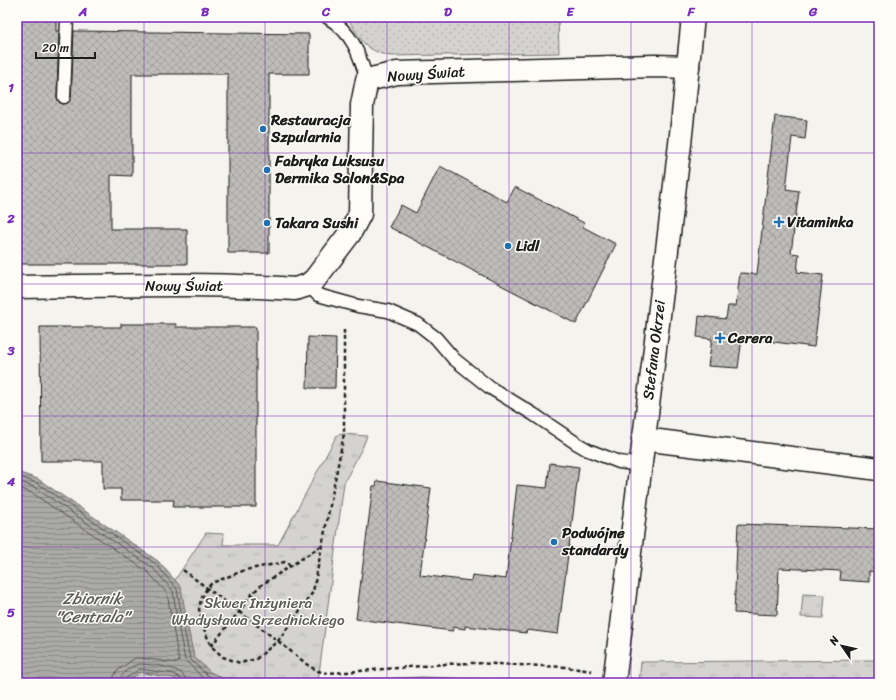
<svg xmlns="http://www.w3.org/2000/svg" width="896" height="700" font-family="Sriracha,sans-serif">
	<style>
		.grass { fill: url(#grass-dots); stroke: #787876 }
		.park { fill: url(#park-tufts); stroke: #787876 }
		.water { fill: url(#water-rules); stroke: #72716f }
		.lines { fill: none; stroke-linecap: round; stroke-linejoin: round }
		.shore { stroke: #555553; stroke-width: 1 }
		.building { fill: url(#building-cross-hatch); stroke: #1c1c1c }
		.service-casing { stroke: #1c1c1c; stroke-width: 15 }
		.minor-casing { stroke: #1c1c1c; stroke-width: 25 }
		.path { stroke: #1c1c1c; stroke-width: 2.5; stroke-dasharray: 4 3; stroke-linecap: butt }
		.service { stroke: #fdfcf7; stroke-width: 12 }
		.minor { stroke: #fdfcf7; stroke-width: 22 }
		.grid { fill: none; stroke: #7b2cbf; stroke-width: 1; stroke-opacity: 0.55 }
		.poi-dot { fill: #1f6fb2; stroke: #fdfcf7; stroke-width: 1.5 }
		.labels { text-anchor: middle; stroke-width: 3; stroke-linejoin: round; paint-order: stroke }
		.street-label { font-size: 15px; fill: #1c1c1c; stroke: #fdfcf7 }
		.poi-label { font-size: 15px; font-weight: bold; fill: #1c1c1c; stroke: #fdfcf7; text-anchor: start }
		.park-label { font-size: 15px; fill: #5c5c5b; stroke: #fdfcf7 }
		.water-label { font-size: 16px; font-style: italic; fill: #5c5c5a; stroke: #fdfcf7 }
		.neatline { fill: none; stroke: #7b2cbf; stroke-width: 1.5 }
		.grid-label { font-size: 13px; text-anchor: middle; font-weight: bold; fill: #7b2cbf }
	</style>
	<defs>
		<pattern id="grass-dots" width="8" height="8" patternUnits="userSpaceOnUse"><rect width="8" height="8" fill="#d4d3cf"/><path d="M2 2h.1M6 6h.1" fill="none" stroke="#b5b5b1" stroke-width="1.8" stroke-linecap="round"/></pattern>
		<pattern id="park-tufts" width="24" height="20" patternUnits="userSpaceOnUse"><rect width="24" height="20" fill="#d4d3cf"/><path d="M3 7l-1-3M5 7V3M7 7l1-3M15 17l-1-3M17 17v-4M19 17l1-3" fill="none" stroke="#b5b5b1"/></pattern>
		<pattern id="water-rules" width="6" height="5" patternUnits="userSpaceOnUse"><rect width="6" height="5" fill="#abaaa6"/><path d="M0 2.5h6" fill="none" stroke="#8a8a86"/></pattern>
		<pattern id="building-cross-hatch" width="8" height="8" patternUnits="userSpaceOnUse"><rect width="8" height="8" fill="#bebdba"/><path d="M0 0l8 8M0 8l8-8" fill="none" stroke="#a3a29f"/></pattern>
	</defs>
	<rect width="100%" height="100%" fill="#f4f3ee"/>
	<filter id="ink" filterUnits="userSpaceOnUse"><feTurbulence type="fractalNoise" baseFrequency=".025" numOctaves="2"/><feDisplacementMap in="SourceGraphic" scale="8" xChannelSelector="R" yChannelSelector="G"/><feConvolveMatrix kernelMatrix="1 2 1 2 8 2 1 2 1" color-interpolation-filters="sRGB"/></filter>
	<g filter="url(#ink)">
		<!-- grass -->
		<path class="grass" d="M347,17h211l1,36 -169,3c-27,-6 -29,-17 -43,-39z"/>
		<!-- park -->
		<g class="park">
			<path d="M344,434l23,2 -4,10 -19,37 -26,198 -96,-3 -12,-6 -16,-15 -19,-77 31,-47 18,1 -1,11h55l59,-110z"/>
			<path d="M803,594l22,1 -2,23 -22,-1z"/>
			<path d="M879,660v23h-240l2,-21z"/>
			<path d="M139,672l35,6 7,5h-55z"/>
		</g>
		<!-- water -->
		<path class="water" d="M17,472l21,7 120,82 23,26 6,36 7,34 16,15 12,6 96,3 104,-4 173,6h-414l-7,-5 -34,-6 -14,11h-109z"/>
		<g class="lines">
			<!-- shore -->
			<g class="shore">
				<path d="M17,476l20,7 119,81 21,25 6,35 7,35 17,16 13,7 28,1"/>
				<path d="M17,481l17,6 119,81 20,23 5,34 7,35 19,19 7,4"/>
				<path d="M17,487l15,6 116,79 19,21 12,69 -2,1 -36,-5h-6l-18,13 -3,5 -1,7"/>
				<path d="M119,683c1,-9 12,-18 21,-19 13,1 46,2 47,19"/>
				<path d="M124,683l2,-5 14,-9 34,5 7,5 1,4"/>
				<path d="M367,683l55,-2 75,2"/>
			</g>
		</g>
		<!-- building -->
		<g class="building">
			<path d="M17,17h39v14h3l-2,66 3,6 3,1 5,-1 3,-6 3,-66 235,3v40h-40v179h-41v-179h-96v102l-21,-1v54h76v35h-170z"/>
			<path d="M775,116l32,4 -2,19 -13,-2 -6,52 13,2 -8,62 8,1 -2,18 26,3 -9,72 -72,-9 -4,30 -30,-2 4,-27 -15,-2 2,-21 27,3 2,-13h8l4,-33 17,1z"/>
			<path d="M440,166l67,36 8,-15 69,36 -1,4 33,17 -40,80 -187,-97 12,-22 15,8z"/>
			<path d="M121,324h55v3h80v180h-83l1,-7h-53v-11h-18v-28h-62l-1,-134h81z"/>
			<path d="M308,337l28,1 -1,50h-28z"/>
			<path d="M550,463l29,4 -21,167 -31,-4 -1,3 -61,-7v3l-12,-2v4l-97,-12 17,-133h3l1,-5 54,7 -11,87 51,6 1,-6 34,4 11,-94 30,3z"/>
			<path d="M738,524l141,5v43l-10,-1v11l-29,-2 1,-9 -62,-3 -2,47 -43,-2z"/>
		</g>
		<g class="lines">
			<!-- service casing -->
			<g class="service-casing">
				<g id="service">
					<path d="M327,17c26,16 32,36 40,63"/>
					<path d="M64,97l3,-80"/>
					<path d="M308,285l10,10 40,11 30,5 30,13 18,14 18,21 35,28 44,27 43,29 12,7 31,12 21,3"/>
				</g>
			</g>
			<!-- minor casing -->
			<g class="minor-casing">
				<g id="minor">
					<path d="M17,287c92,-1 186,-5 278,2l13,-4 7,-6 35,-46 10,-19 2,-109 5,-25 30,-7 258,-7 33,1"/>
					<path d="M643,439l236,30"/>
					<path d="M614,683l66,-539 13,-127"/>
				</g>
			</g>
			<!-- path -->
			<g class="path">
				<path d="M291,566l-6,-4 -40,8 -33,13 -5,5 -6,11 -2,10 5,20 7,17 12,11 17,6 16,-4 22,-18 35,-49 31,-158v-104"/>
				<path d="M183,570l95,71 31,25 9,5 9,2 20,-1 99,-8 28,-1 91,4 27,4"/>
				<path d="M211,646l28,-34 11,-16 10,-10 61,-40"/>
				<path d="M590,683l1,-5"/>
			</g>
			<!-- service -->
			<use href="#service" class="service"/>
			<!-- minor -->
			<use href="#minor" class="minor"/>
		</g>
	</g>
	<!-- grid -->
	<path class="grid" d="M144,17v666M265,17v666M387,17v666M509,17v666M631,17v666M752,17v666M17,153h862M17,284h862M17,416h862M17,547h862"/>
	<!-- markers -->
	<g class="poi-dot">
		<circle cx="263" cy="129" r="4"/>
		<circle cx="267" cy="170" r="4"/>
		<path d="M777 216h4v4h4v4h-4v4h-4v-4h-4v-4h4z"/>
		<circle cx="267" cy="223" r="4"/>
		<circle cx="508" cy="246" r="4"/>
		<path d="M718 332h4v4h4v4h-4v4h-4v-4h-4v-4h4z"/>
		<circle cx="554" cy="542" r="4"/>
	</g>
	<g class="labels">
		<!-- street labels -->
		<g class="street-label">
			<text transform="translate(426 74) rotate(-4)" y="5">Nowy Świat</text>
			<text x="184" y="291">Nowy Świat</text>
			<text transform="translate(654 350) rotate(-83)" y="5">Stefana Okrzei</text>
		</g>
		<!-- poi labels -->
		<g class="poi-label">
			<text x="271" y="125">Restauracja<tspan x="271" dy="17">Szpularnia</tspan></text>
			<text x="275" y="166">Fabryka Luksusu<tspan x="275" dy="17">Dermika Salon&amp;Spa</tspan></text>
			<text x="787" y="227">Vitaminka</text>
			<text x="275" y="228">Takara Sushi</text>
			<text x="516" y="251">Lidl</text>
			<text x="728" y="343">Cerera</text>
			<text x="562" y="538">Podwójne<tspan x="562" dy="17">standardy</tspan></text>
		</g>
		<!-- park labels -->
		<g class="park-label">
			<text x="258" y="608">Skwer Inżyniera<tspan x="258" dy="17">Władysława Srzednickiego</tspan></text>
		</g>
		<!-- water labels -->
		<g class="water-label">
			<text x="92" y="604">Zbiornik<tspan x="92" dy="18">"Centrala"</tspan></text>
		</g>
	</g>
	<!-- margin -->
	<rect width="896" height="700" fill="none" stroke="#fdfcf7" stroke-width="44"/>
	<!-- north arrow -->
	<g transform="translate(842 646) rotate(304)" stroke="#fdfcf7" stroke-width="3" paint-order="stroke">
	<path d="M0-3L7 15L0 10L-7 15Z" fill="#1c1c1c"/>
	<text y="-6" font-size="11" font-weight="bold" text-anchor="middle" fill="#1c1c1c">N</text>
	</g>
	<!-- scale -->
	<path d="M36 52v6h59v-6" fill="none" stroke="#1c1c1c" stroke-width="2"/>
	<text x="42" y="52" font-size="12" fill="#1c1c1c" stroke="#fdfcf7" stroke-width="3" paint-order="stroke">20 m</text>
	<rect x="22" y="22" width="852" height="656" class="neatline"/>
	<g class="grid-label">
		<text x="83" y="16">A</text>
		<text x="205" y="16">B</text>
		<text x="326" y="16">C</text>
		<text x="448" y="16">D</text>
		<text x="570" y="16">E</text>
		<text x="691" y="16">F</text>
		<text x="813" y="16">G</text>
		<text x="11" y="92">1</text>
		<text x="11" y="223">2</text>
		<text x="11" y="355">3</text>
		<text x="11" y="486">4</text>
		<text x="11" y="617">5</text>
	</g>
</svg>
